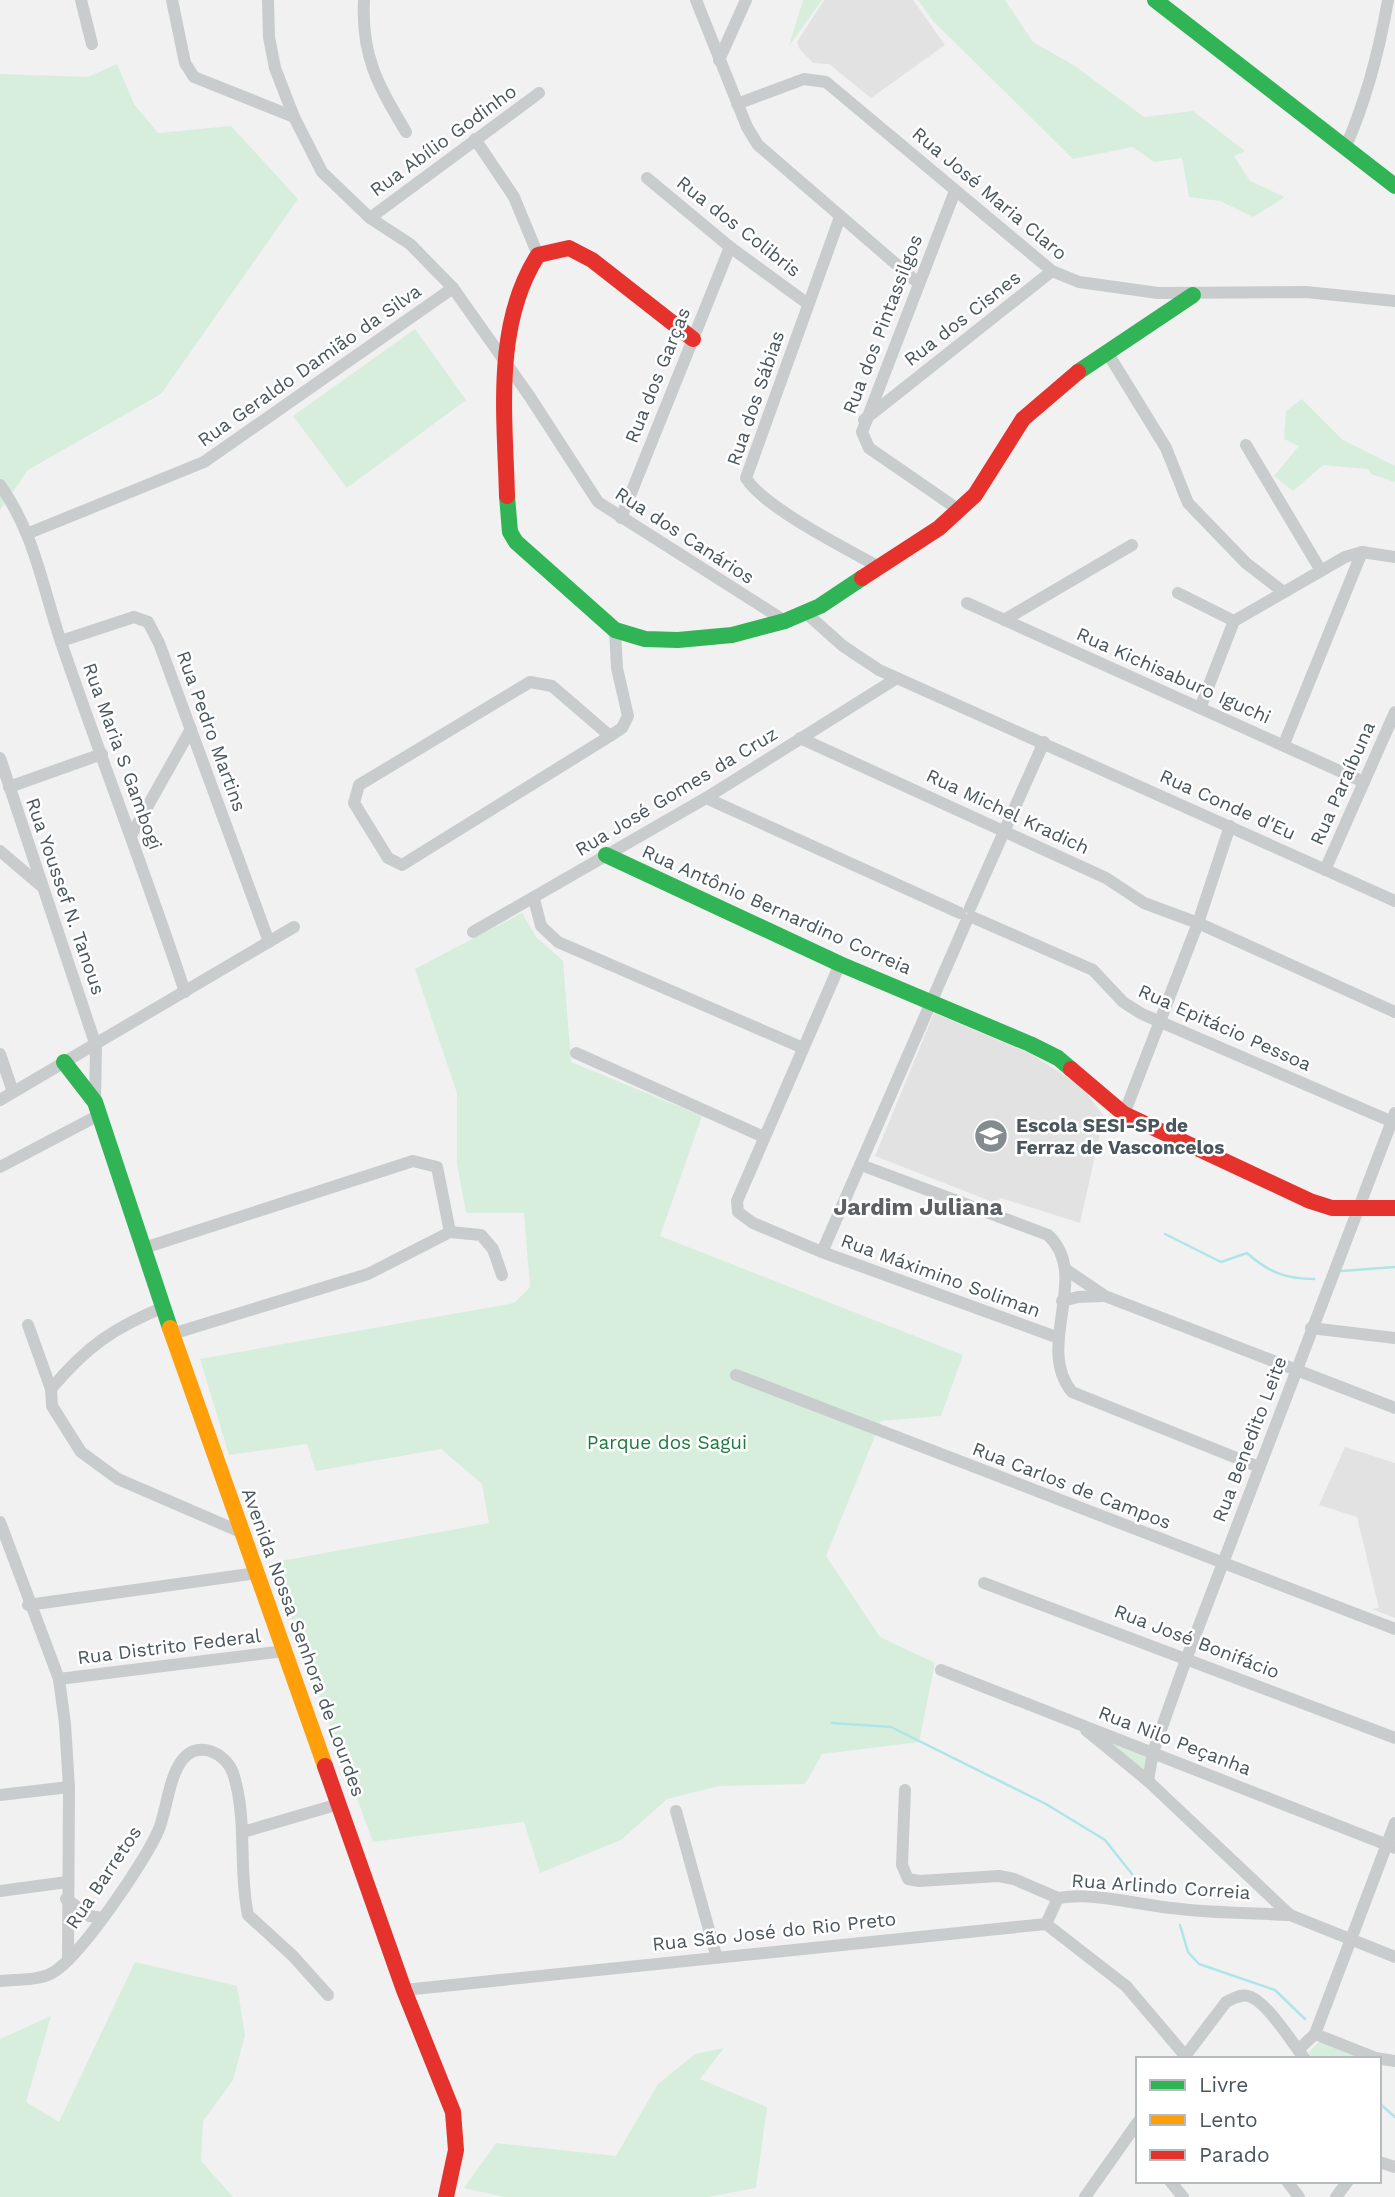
<svg xmlns="http://www.w3.org/2000/svg" width="1395" height="2197" font-family="'Work Sans',sans-serif">
	<style>
		.education { fill: #e3e2e3 }
		.green { fill: #d7eedd }
		.lines { fill: none; stroke-linecap: round; stroke-linejoin: round }
		.stream { stroke: #aee5e9; stroke-width: 2.5 }
		.street { stroke: #c9cccd; stroke-width: 12 }
		.fast { stroke: #30b455; stroke-width: 16 }
		.slow { stroke: #ff9f0a; stroke-width: 16 }
		.jam { stroke: #e5322d; stroke-width: 16 }
		.labels { text-anchor: middle; stroke-width: 5; stroke-linejoin: round; paint-order: stroke }
		.street-label { font-size: 19px; fill: #49565c; stroke: #fff }
		.poi-label { font-size: 19px; font-weight: bold; fill: #49565c; stroke: #fff; text-anchor: start }
		.park-label { font-size: 19px; fill: #1e7a3f; stroke: #fff }
		.quarter-label { font-size: 23px; font-weight: bold; fill: #5d6164; stroke: #fff }
	</style>
	<rect width="100%" height="100%" fill="#f1f1f1"/>
	<!-- education -->
	<g class="education">
		<path d="M824,0h89l32,45 -74,53 -42,-34 -16,-1 -14,-15 -2,-6z"/>
		<path d="M934,1013l97,41 50,32 23,30 -24,107 -79,-25 -6,5 -120,-47z"/>
		<path d="M1345,1447l50,16v155l-23,-9 7,-1 -22,-91 -38,-12z"/>
	</g>
	<!-- green -->
	<g class="green">
		<path d="M803,0h19l-33,46z"/>
		<path d="M918,0h87l28,42 42,24 69,51 49,-6 52,40 -11,5 16,25 35,16 -32,20 -33,-16 -31,-4 -7,-39 -28,4 -21,-15 -60,12 -140,-138z"/>
		<path d="M117,64l17,40 24,29 73,-7 67,73 -137,195 -133,76 -28,40v-436l88,3z"/>
		<path d="M415,329l51,71 -119,88 -54,-72z"/>
		<path d="M1302,399l41,41 52,26v16l-24,-8 -3,-5 -45,-4 -30,26 -19,-15 25,-30 -15,-7 2,-28z"/>
		<path d="M522,913l14,24 27,24 8,101 131,54 -42,120 303,119 -22,61 -60,5 -55,135 54,81 55,26 -16,79 -97,12 -17,30 -86,2 -52,13 -46,41 -81,33 -16,-51 -151,20 -103,-279 219,-40 -7,-39 -41,-35 -125,22 -9,-27 -78,11 -29,-96 314,-56 16,-16 -6,-74h-58l-9,-49v-71l-42,-124z"/>
		<path d="M1080,1724l70,27 -6,23z"/>
		<path d="M135,1962l102,24 8,49 -12,45 -30,41 -2,40 32,36h-233v-158l51,-23 -25,86 33,20z"/>
		<path d="M1320,2041l40,17v1h-48l-3,-7z"/>
		<path d="M724,2048l-24,31 67,28 -11,81 -49,9h-203l-40,-9 32,-45 120,13 42,-72 37,-30z"/>
	</g>
	<g class="lines">
		<!-- stream -->
		<g class="stream">
			<path d="M1165,1234l56,28 26,-9c21,19 39,26 67,26"/>
			<path d="M1342,1271l53,-4"/>
			<path d="M832,1723l59,4 155,77 59,36 42,53"/>
			<path d="M1180,1925l8,27 11,12 76,26 30,29"/>
			<path d="M1379,2103l16,14"/>
		</g>
		<!-- street -->
		<g class="street">
			<path d="M81,0l11,44"/>
			<path d="M172,0l13,63 9,14 100,40"/>
			<path d="M268,0l1,37 6,31 19,49 28,55 48,46 40,26 43,44 77,109 68,105 187,119"/>
			<path d="M364,0c-3,56 14,85 42,132"/>
			<path d="M696,0l51,127 11,18 160,138"/>
			<path d="M719,60l27,-60"/>
			<path d="M737,104l67,-25 22,3 226,189 27,11 79,11 148,-1 89,9"/>
			<path d="M475,139l39,58 24,58"/>
			<path d="M1346,146c21,-48 33,-94 42,-146"/>
			<path d="M647,178l83,69 78,57"/>
			<path d="M955,191l-93,241 7,16 90,62"/>
			<path d="M840,217l-94,261c18,30 103,72 135,90"/>
			<path d="M370,218l169,-125"/>
			<path d="M1107,352l59,96 22,55 58,60 36,28"/>
			<path d="M864,420l188,-149"/>
			<path d="M1246,445l74,124"/>
			<path d="M0,485c35,49 42,101 61,157 40,117 85,232 124,350"/>
			<path d="M621,518l109,-271"/>
			<path d="M29,533l175,-71 249,-174"/>
			<path d="M1178,593l56,28"/>
			<path d="M967,603l397,179"/>
			<path d="M806,613l37,33 36,24 516,231"/>
			<path d="M1004,620l128,-75"/>
			<path d="M61,641l73,-24 14,5 11,21 110,299"/>
			<path d="M1200,708l34,-87 111,-64 17,-5 33,5"/>
			<path d="M610,736l-58,-50 -22,-4 -171,103 -5,18 34,55 14,7 208,-129 12,-8 6,-12 -11,-48 -2,-38"/>
			<path d="M800,738l306,140 38,25 54,20 197,89"/>
			<path d="M1284,744l78,-192"/>
			<path d="M0,758l96,288 -1,56"/>
			<path d="M9,787l93,-33"/>
			<path d="M706,798l254,115"/>
			<path d="M132,834l59,-105"/>
			<path d="M0,851l40,34"/>
			<path d="M1325,870l70,-158"/>
			<path d="M534,899l7,27 17,16 245,106"/>
			<path d="M970,908l74,-166"/>
			<path d="M972,917l121,53 30,32 19,12 253,109"/>
			<path d="M473,932l233,-134 191,-120"/>
			<path d="M840,964l-103,237 1,11 15,11 69,29 234,85"/>
			<path d="M576,1053l188,84"/>
			<path d="M0,1054l13,38"/>
			<path d="M0,1100l294,-173"/>
			<path d="M1124,1114l74,-191 32,-97"/>
			<path d="M861,1165l187,70c44,41 -14,111 24,157l187,75"/>
			<path d="M0,1167l99,-52"/>
			<path d="M450,1232l31,3 12,14 9,26"/>
			<path d="M144,1248l269,-87 24,6 13,65"/>
			<path d="M822,1252l145,-332"/>
			<path d="M1065,1269l40,27 290,112"/>
			<path d="M1062,1301l16,-4 24,-1"/>
			<path d="M28,1325l23,64 1,17 29,46 37,27 125,54"/>
			<path d="M1311,1328l84,10"/>
			<path d="M172,1334l196,-60 82,-42"/>
			<path d="M736,1375l659,254"/>
			<path d="M51,1389c35,-42 62,-61 113,-82"/>
			<path d="M0,1522l59,157 6,45 4,63 -1,173"/>
			<path d="M984,1583l411,155"/>
			<path d="M28,1605l229,-32"/>
			<path d="M941,1670l454,178"/>
			<path d="M59,1679l225,-28"/>
			<path d="M1086,1730l62,51 142,134 105,42"/>
			<path d="M1148,1781l5,-29 34,-95 208,-544"/>
			<path d="M905,1790l-3,75 6,14 11,2 80,-5 15,3 44,19"/>
			<path d="M0,1795l69,-8"/>
			<path d="M676,1811l40,144"/>
			<path d="M243,1832l96,-28"/>
			<path d="M0,1891l67,-9"/>
			<path d="M66,1899l24,17 12,2"/>
			<path d="M1046,1924l12,-26c38,-6 75,6 113,10 39,5 80,5 119,7"/>
			<path d="M0,1981c16,-2 38,0 52,-8 27,-14 95,-114 107,-144 8,-21 10,-53 24,-70 15,-19 43,-6 50,14 15,46 5,96 15,142l45,41 35,39"/>
			<path d="M404,1990l642,-66 80,62 62,73"/>
			<path d="M1315,2034l61,24 19,3"/>
			<path d="M1298,2050l17,-16 80,-211"/>
			<path d="M1183,2059l43,-57c7,-3 14,-8 22,-6 18,4 45,48 57,63"/>
			<path d="M1379,2162l16,5"/>
			<path d="M1170,2181l13,16"/>
			<path d="M1287,2181l12,16"/>
			<path d="M1085,2197l53,-75"/>
			<path d="M1336,2197l12,-16"/>
		</g>
		<!-- fast -->
		<g class="fast">
			<path d="M1155,0l240,186"/>
			<path d="M1078,372l115,-77"/>
			<path d="M507,496l3,36 6,10 99,88 30,9 33,1 54,-5 53,-14 35,-15 42,-28"/>
			<path d="M606,855l234,109 190,80 28,14 13,11"/>
			<path d="M64,1062l31,40 75,226"/>
		</g>
		<!-- slow -->
		<path class="slow" d="M170,1328l155,438"/>
		<!-- jam -->
		<g class="jam">
			<path d="M507,496c-2,-79 -14,-171 31,-241l31,-7 23,12 101,79"/>
			<path d="M862,578l77,-50 36,-33 48,-76 55,-47"/>
			<path d="M1071,1069l53,45 186,87 22,7h63"/>
			<path d="M325,1766l79,224 49,122 3,38 -10,47"/>
		</g>
	</g>
	<!-- icons -->
	<defs>
		<g id="school-disc" transform="scale(1.75)"><circle r="9.5" fill="#848c90" stroke="#fff"/><path d="M0-5L7-2L0 1L-7-2ZM-4 1L0 2.5L4 1V4Q0 6-4 4Z" fill="#fff"/></g>
	</defs>
	<g fill-rule="evenodd">
		<use href="#school-disc" x="991" y="1136"/>
	</g>
	<g class="labels">
		<!-- street labels -->
		<g class="street-label">
			<text transform="translate(443 140) rotate(-36)" y="7">Rua Abílio Godinho</text>
			<text transform="translate(990 193) rotate(40)" y="7">Rua José Maria Claro</text>
			<text transform="translate(739 226) rotate(38)" y="7">Rua dos Colibris</text>
			<text transform="translate(962 318) rotate(-38)" y="7">Rua dos Cisnes</text>
			<text transform="translate(882 324) rotate(-69)" y="7">Rua dos Pintassilgos</text>
			<text transform="translate(309 365) rotate(-35)" y="7">Rua Geraldo Damião da Silva</text>
			<text transform="translate(657 375) rotate(-68)" y="7">Rua dos Garças</text>
			<text transform="translate(755 398) rotate(-71)" y="7">Rua dos Sábias</text>
			<text transform="translate(685 535) rotate(33)" y="7">Rua dos Canários</text>
			<text transform="translate(1174 675) rotate(24)" y="7">Rua Kichisaburo Iguchi</text>
			<text transform="translate(212 731) rotate(70)" y="7">Rua Pedro Martins</text>
			<text transform="translate(123 756) rotate(70)" y="7">Rua Maria S Gambogi</text>
			<text transform="translate(1342 783) rotate(-66)" y="7">Rua Paraíbuna</text>
			<text transform="translate(676 791) rotate(-31)" y="7">Rua José Gomes da Cruz</text>
			<text transform="translate(1228 804) rotate(24)" y="7">Rua Conde d'Eu</text>
			<text transform="translate(1008 811) rotate(25)" y="7">Rua Michel Kradich</text>
			<text transform="translate(66 896) rotate(71)" y="7">Rua Youssef N. Tanous</text>
			<text transform="translate(777 909) rotate(24)" y="7">Rua Antônio Bernardino Correia</text>
			<text transform="translate(1225 1027) rotate(24)" y="7">Rua Epitácio Pessoa</text>
			<text transform="translate(941 1275) rotate(20)" y="7">Rua Máximino Soliman</text>
			<text transform="translate(1249 1439) rotate(-69)" y="7">Rua Benedito Leite</text>
			<text transform="translate(1072 1485) rotate(21)" y="7">Rua Carlos de Campos</text>
			<text transform="translate(1197 1641) rotate(21)" y="7">Rua José Bonifácio</text>
			<text transform="translate(304 1642) rotate(70)" y="7">Avenida Nossa Senhora de Lourdes</text>
			<text transform="translate(169 1646) rotate(-7)" y="7">Rua Distrito Federal</text>
			<text transform="translate(1175 1740) rotate(21)" y="7">Rua Nilo Peçanha</text>
			<text transform="translate(103 1877) rotate(-56)" y="7">Rua Barretos</text>
			<text transform="translate(1161 1886) rotate(4)" y="7">Rua Arlindo Correia</text>
			<text transform="translate(774 1931) rotate(-6)" y="7">Rua São José do Rio Preto</text>
		</g>
		<!-- poi labels -->
		<g class="poi-label">
			<text x="1016" y="1132">Escola SESI-SP de<tspan x="1016" dy="22">Ferraz de Vasconcelos</tspan></text>
		</g>
		<!-- park labels -->
		<g class="park-label">
			<text x="667" y="1449">Parque dos Sagui</text>
		</g>
		<!-- quarter labels -->
		<g class="quarter-label">
			<text x="918" y="1215">Jardim Juliana</text>
		</g>
	</g>
	<!-- legend -->
	<rect x="1136" y="2057" width="245" height="126" fill="#ffffff" stroke="#b6bbbe" stroke-width="2"/>
	<rect x="1150" y="2080" width="35" height="10" fill="#30b455" stroke="#b6bbbe" stroke-width="2"/>
	<text x="1199" y="2092" font-size="21" fill="#49565c">Livre</text>
	<rect x="1150" y="2115" width="35" height="10" fill="#ff9f0a" stroke="#b6bbbe" stroke-width="2"/>
	<text x="1199" y="2127" font-size="21" fill="#49565c">Lento</text>
	<rect x="1150" y="2150" width="35" height="10" fill="#e5322d" stroke="#b6bbbe" stroke-width="2"/>
	<text x="1199" y="2162" font-size="21" fill="#49565c">Parado</text>
</svg>
